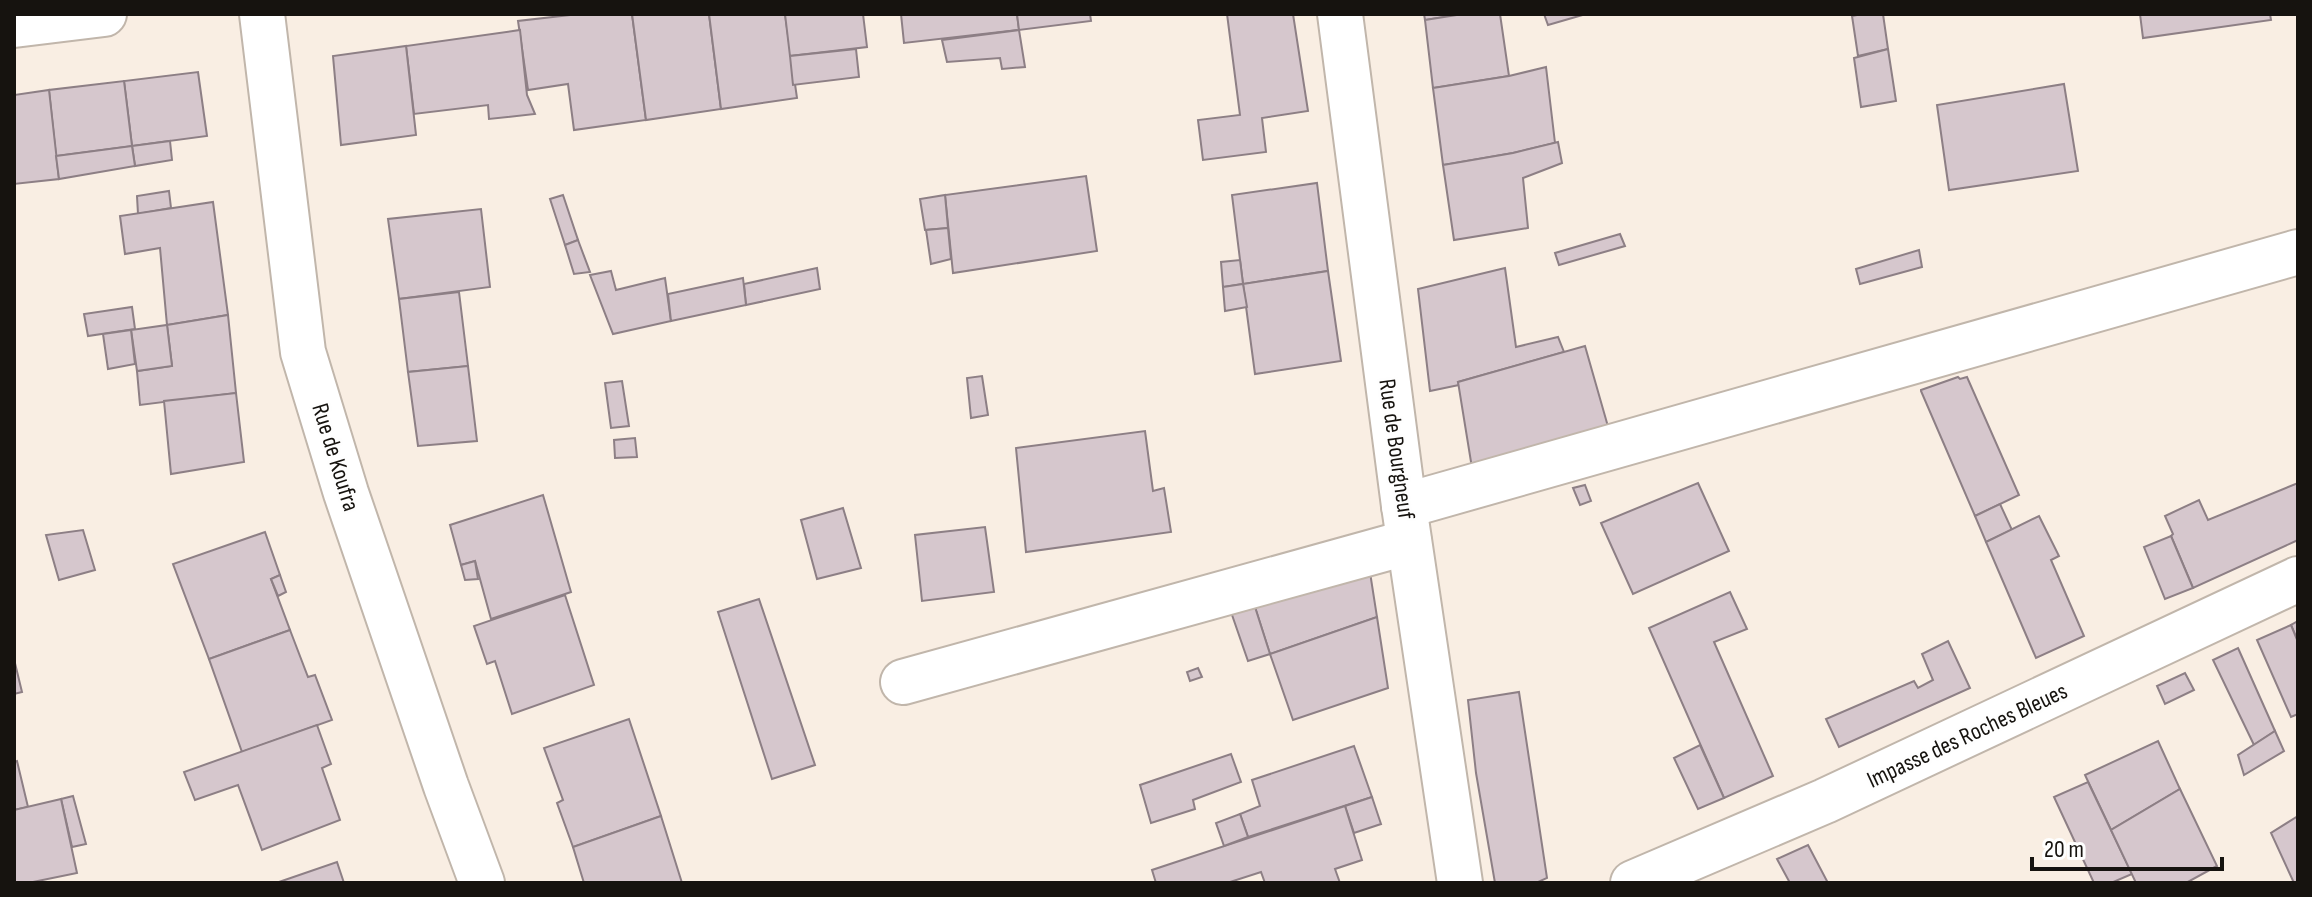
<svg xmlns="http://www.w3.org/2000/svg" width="2312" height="897" font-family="'Sofia Sans Condensed',sans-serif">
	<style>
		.building { fill: #d6c7cd; stroke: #8d7f85; stroke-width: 2 }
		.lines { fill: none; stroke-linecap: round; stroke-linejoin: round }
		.minor-casing { stroke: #c1b6ab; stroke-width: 48 }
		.minor { stroke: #fff; stroke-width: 44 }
		.labels { text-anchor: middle; stroke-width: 6; stroke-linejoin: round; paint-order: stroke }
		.street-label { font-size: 24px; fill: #16130f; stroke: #fefefe }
	</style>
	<rect width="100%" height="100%" fill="#f9eee3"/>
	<!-- building -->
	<g class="building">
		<path d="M579,14h53l14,106 -72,10 -6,-46 -40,6 -10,-69z"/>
		<path d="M632,14h77l12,95 -75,11z"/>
		<path d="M709,14h76l12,84 -76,11z"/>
		<path d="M785,14h78l4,33 -77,9z"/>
		<path d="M901,14h116l2,16 -115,13z"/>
		<path d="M1017,14h73l1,7 -72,9z"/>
		<path d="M1227,14h66l15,97 -46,7 4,34 -63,8 -5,-40 42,-5z"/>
		<path d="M1424,14h39l-38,6z"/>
		<path d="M1463,14h37l9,62 -76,12 -8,-68z"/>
		<path d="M1544,14h42l-38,11z"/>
		<path d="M1862,14h21l5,35 -30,7 -6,-40z"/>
		<path d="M2140,14h130l1,6 -128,18z"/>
		<path d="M520,30l7,65 8,19 -46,5 -1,-14 -74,9 -8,-68z"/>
		<path d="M1019,30l6,37 -23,2 -2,-11 -53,4 -5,-22z"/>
		<path d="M406,46l10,89 -75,10 -8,-89z"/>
		<path d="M856,49l3,28 -66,8 -3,-29z"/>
		<path d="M1888,49l8,52 -35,6 -7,-49z"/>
		<path d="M1546,67l9,76 -42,10 -70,12 -10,-77 76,-12z"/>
		<path d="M198,72l9,64 -75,10 -8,-65z"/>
		<path d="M124,81l8,65 -76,10 -7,-66z"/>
		<path d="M2064,84l14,87 -129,19 -12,-85z"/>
		<path d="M49,90l10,89 -45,5v-89z"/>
		<path d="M170,141l2,19 -37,6 -3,-20z"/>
		<path d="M1558,142l4,21 -39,15 5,50 -74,12 -11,-75 70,-12z"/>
		<path d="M132,146l3,20 -76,13 -3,-23z"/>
		<path d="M1086,176l11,75 -144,22 -8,-78z"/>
		<path d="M1317,183l11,88 -85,13 -11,-89z"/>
		<path d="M169,191l2,17 -33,6 -1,-18z"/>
		<path d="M563,195l15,45 -13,5 -15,-46z"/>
		<path d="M945,195l3,33 -23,2 -5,-31z"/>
		<path d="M213,202l15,113 -61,10 -7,-77 -35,6 -5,-38z"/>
		<path d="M481,209l9,78 -91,12 -11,-80z"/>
		<path d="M948,228l3,31 -20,5 -5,-34z"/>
		<path d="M1620,234l5,12 -66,19 -4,-12z"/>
		<path d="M578,240l12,32 -16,2 -9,-29z"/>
		<path d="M1919,250l3,17 -62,17 -4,-15z"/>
		<path d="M1240,260l3,24 -20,3 -2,-25z"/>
		<path d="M817,268l3,21 -74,16 -2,-21z"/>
		<path d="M1505,268l11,79 42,-10 6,15 -106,30 1,3 -29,6 -12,-102z"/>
		<path d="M611,271l5,19 49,-12 6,43 -58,13 -23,-59z"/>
		<path d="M1328,271l13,90 -86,13 -12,-90z"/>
		<path d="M743,278l3,27 -75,16 -3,-27z"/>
		<path d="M1243,284l4,23 -22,4 -2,-24z"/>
		<path d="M459,292l9,74 -60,6 -9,-73z"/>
		<path d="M132,307l3,22 -47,7 -4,-22z"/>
		<path d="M228,315l8,78 -96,12 -3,-34 35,-5 -5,-41z"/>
		<path d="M167,325l5,41 -35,5 -6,-41z"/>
		<path d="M131,330l4,34 -27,5 -5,-35z"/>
		<path d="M1585,346l24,84 -137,38 -14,-86z"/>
		<path d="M468,366l9,75 -59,5 -10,-74z"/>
		<path d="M982,376l6,39 -17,3 -4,-40z"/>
		<path d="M1958,377l2,2 7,-2 52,118 -44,21 -54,-125v-1z"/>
		<path d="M622,381l7,45 -18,2 -6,-45z"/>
		<path d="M236,393l8,69 -73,12 -7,-73z"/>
		<path d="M1145,431l8,60 11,-3 7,44 -145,20 -10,-104z"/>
		<path d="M635,438l2,19 -22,1 -1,-18z"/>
		<path d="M1698,483l31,68 -96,43 -32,-71z"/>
		<path d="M2298,483v57l-105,48 -22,-52 2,-2 -8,-18 34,-16 9,20z"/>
		<path d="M1585,485l6,16 -11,4 -7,-17z"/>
		<path d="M543,495l28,97 -80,27 -16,-58 -14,4 -11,-40z"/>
		<path d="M2000,504l12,26 -26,12 -11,-26z"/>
		<path d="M843,508l18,60 -44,11 -16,-59z"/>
		<path d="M2039,516l20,40 -8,4 33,76 -48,22 -50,-116z"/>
		<path d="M985,527l9,65 -72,9 -7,-66z"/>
		<path d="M83,530l12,40 -36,10 -13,-45z"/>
		<path d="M265,532l15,43 -9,4 19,51 -81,29 -36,-95z"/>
		<path d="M2171,536l22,52 -28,11 -21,-52z"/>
		<path d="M475,561l3,18 -13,1 -4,-15z"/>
		<path d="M1369,566l8,51 -107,37 -15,-47z"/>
		<path d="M280,575l6,17 -8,4 -7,-17z"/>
		<path d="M1730,592l17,37 -33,13 59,134 -49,22 -75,-170z"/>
		<path d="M565,595l29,90 -82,29 -17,-53 -8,3 -13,-38z"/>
		<path d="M759,599l56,166 -43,14 -54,-167z"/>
		<path d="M1255,607l15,47 -22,7 -17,-49z"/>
		<path d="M1377,617l11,71 -95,32 -23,-66z"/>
		<path d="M2298,621v21l-7,-17z"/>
		<path d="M2291,625l7,17v72l-7,3 -34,-77z"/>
		<path d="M290,630l18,47 7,-2 17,45 -90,32 -33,-93z"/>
		<path d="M1948,641l22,47 -131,59 -13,-28 88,-38 4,7 15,-8 -11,-26z"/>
		<path d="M2238,648l37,83 -21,14 -41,-85z"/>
		<path d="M14,659l8,33 -8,2z"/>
		<path d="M1198,668l4,9 -12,4 -3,-9z"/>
		<path d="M2185,673l9,17 -29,14 -8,-18z"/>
		<path d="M1519,692l28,186 -11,5h-41l-19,-110 -8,-73z"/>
		<path d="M629,719l32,97 -88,31 -16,-44 6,-3 -19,-52z"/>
		<path d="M317,725l14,39 -9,4 18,52 -78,30 -24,-65 -43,15 -11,-28z"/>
		<path d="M2275,731l9,20 -40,24 -6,-20z"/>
		<path d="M2158,741l22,48 -69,41 -26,-55z"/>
		<path d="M1700,745l24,53 -26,11 -24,-51z"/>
		<path d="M1354,746l18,51 -124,40 -8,-23 20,-8 -8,-26z"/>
		<path d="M1231,754l10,28 -48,18 2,9 -44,14 -11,-38z"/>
		<path d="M17,761l11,46 -14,3v-48z"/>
		<path d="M2088,782l44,92 -21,9h-17l-40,-86z"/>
		<path d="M2180,789l37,77 -31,17h-50l-25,-53z"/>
		<path d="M73,796l13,48 -14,3 -11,-48z"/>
		<path d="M1372,797l9,27 -27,9 -9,-27z"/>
		<path d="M61,799l16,74 -49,10h-14v-73z"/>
		<path d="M1345,806l17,54 -27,9 5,14h-75l-4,-11 -34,11h-71l-4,-13z"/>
		<path d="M1240,814l8,23 -24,9 -8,-23z"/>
		<path d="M661,816l21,67h-98l-11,-36z"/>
		<path d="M2298,816v67h-4l-23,-50z"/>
		<path d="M1808,845l20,38h-38l-13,-24z"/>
		<path d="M337,862l7,21h-68z"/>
	</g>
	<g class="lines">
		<!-- minor casing -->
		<g class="minor-casing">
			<g id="minor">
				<path d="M262,14l41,338 43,141 100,293 36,97"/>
				<path d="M1340,14l64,492 56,377"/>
				<path d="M14,25l90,-11"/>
				<path d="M1404,506l894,-254"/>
				<path d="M903,682l506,-140"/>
				<path d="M1633,883l192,-82 473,-222"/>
			</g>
		</g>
		<!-- minor -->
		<use href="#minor" class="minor"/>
	</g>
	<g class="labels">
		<!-- street labels -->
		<g class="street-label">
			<text transform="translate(1397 449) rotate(82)" y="8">Rue de Bourgneuf</text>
			<text transform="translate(336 457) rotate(73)" y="8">Rue de Koufra</text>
			<text transform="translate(1967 735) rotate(-25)" y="8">Impasse des Roches Bleues</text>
		</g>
	</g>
	<!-- border -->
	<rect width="2312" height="897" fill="none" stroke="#16130f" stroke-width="32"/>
	<!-- scale -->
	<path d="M2032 857v12h190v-12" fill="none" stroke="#16130f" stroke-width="4"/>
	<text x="2044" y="857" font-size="24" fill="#16130f" stroke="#fefefe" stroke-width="6" paint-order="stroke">20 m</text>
</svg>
